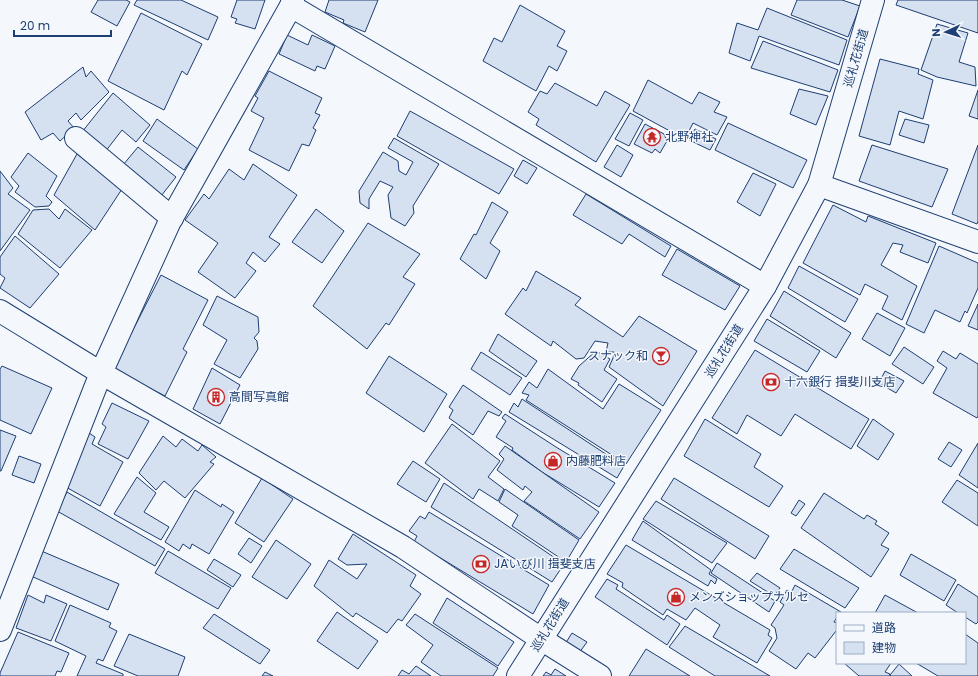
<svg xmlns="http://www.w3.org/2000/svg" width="978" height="676" font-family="Poppins,'Noto Sans JP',sans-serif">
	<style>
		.building { fill: #d5e0f0; stroke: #1d3f73 }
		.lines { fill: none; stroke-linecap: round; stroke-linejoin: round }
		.street-casing { stroke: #1d3f73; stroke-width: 24 }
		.street { stroke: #f4f7fb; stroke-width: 22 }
		.labels { text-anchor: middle; stroke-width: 3; stroke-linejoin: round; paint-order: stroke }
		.street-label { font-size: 12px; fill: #1d3f73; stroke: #f4f7fb }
		.poi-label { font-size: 12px; fill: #1d3f73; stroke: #f4f7fb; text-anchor: start }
	</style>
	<rect width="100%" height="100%" fill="#f4f7fb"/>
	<!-- building -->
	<g class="building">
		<path d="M98,0h28l4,2 -13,24 -26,-14z"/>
		<path d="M137,0h44l37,17 -10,23 -74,-35z"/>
		<path d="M237,0h28l-10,29 -20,-6 2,-4 -6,-2z"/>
		<path d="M329,0h49l-13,32 -22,-9 1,-3 -19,-8z"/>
		<path d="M797,0h45l18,6 -12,31 -57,-22z"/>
		<path d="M898,0h80v33l-82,-28z"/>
		<path d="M520,5l45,26 -8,15 10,5 -10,20 -8,-5 -13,25 -53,-30 11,-23 8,4z"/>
		<path d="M767,8l80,32 -8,25 -80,-29 -9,25 -21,-8 8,-30 21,7z"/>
		<path d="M141,13l61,31 -15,31 -5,-4 -18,39 -56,-29z"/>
		<path d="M937,24l31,9 -9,29 16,5 1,19 -39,-9 -16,-7z"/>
		<path d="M287,35l21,10 4,-10 23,11 -10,23 -8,-3 -2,5 -36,-17z"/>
		<path d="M763,41l75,29 -8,22 -79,-24z"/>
		<path d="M880,59l39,10 -1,5 15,6 -10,39 -24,-8 -9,34 -31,-9z"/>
		<path d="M83,67l3,10 5,-6 18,21 -28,28 -5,-7 -8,8 6,7 -14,13 -7,-8 -12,7 -16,-28z"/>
		<path d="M269,71l53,27 -7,15 5,2 -7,13 3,2 -7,16 -7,-2 -13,27 -40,-21 15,-32 -13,-7 7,-13 -3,-2z"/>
		<path d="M648,80l44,24 7,-12 21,10 -6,10 13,5 -10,18 -24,-12 -5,10 -6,-2 -3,5 -46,-25z"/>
		<path d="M555,83l42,23 8,-15 25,14 -34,57 -60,-37 3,-6 -11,-7 12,-21 7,3z"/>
		<path d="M799,89l29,7 -12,29 -26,-11z"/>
		<path d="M978,90v29l-9,-3z"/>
		<path d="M113,93l37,32 -14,17 -14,-12 -17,22 -23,-20z"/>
		<path d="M410,111l104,58 -15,25 -102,-58z"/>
		<path d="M630,113l13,7 -14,26 -14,-7z"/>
		<path d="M157,119l41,30 -14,21 -41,-29z"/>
		<path d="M905,119l24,6 -5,18 -25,-8z"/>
		<path d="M728,123l79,37 -14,28 -78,-38z"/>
		<path d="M645,124l19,10 3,7 -7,12 -5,-4 -3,4 -18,-9z"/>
		<path d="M695,129l21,10 -6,11 -21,-10z"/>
		<path d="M394,138l45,26 -26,42 1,7 -9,13 -14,-8 -3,-23 5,-8 -13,-6 -11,18v10l-9,-6 -1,-12 24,-39 15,9 1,10 7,4 7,-13 -25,-14z"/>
		<path d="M617,145l16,10 -12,22 -17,-10z"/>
		<path d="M872,145l76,24 -16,38 -73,-26z"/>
		<path d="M978,145v76l-1,3 -25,-10z"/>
		<path d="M138,147l38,30 -15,19 -38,-31z"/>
		<path d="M28,153l29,23 -11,20 6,6 -3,4 -14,1 -20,-15 4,-6 -8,-9z"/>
		<path d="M77,154l45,35 -27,41 -41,-35z"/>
		<path d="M523,160l14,8 -10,16 -13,-8z"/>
		<path d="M253,164l44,31 -28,42 11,7 -15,18 -12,-10 -7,11 10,8 -21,27 -37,-26 20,-29 -33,-23 19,-26 5,5 20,-30 15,11z"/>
		<path d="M0,171l13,17 -5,6 22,16 -30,41z"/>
		<path d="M753,173l23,11 -16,32 -23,-14z"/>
		<path d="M586,194l85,52 -6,11 -36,-23 -7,10 -49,-29z"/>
		<path d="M492,202l16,10 -18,31 10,8 -14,28 -26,-20 14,-25 2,1z"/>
		<path d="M833,205l33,17 2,-6 68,27 -8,20 -28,-11 3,-7 -10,-2 -12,22 36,21 -15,34 -20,-11 6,-13 -23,-12 -5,11 -57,-32z"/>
		<path d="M49,209l10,10 6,-10 27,21 -32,38 -42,-34 15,-24z"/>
		<path d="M316,209l28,22 -22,32 -30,-21z"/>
		<path d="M368,223l52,31 -17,23 12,7 -26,41 -3,-2 -19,26 -54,-43z"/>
		<path d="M15,236l44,38 -29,34 -30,-20 5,-10 -5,-4v-17z"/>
		<path d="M939,246l39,17v25l-11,25 -2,-2 -5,11 -25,-12 -11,23 -18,-9z"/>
		<path d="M677,249l63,37 -15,24 -63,-35z"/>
		<path d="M799,266l59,33 -13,23 -57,-34z"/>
		<path d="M536,271l45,27 -6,7 48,32 16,-21 58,35 -34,55 -54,-39 4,-9 1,-6h-8l2,-9 -13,-2 -11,17 -8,1 -23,-18 -2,5 -46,-32 18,-26 3,3z"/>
		<path d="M161,275l47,25 -25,49 4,3 -22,44 -52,-27z"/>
		<path d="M784,291l67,42 -15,25 -66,-42z"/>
		<path d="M217,296l41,21 1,15 -5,6 3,3 1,8 -18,29 -26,-14 13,-24 -24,-15z"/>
		<path d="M978,304v26l-10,-4z"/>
		<path d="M877,313l28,15 -15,28 -28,-17z"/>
		<path d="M767,319l53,32 -13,21 -53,-31z"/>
		<path d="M498,334l39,27 -11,16 -37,-26z"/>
		<path d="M904,347l30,20 -11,17 -31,-20z"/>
		<path d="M755,350l114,69 -18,30 -56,-35 -14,22 -34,-21 -10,19 -25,-16z"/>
		<path d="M596,351l14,8 -6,11 13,9 -15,23 -24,-17 1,-2 -8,-4 8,-13z"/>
		<path d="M943,351l13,8 4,-6 18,11v52l-1,2 -44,-25 14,-25 -10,-7z"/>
		<path d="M481,352l41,26 -12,17 -39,-26z"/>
		<path d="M389,356l58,38 -23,38 -58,-39z"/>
		<path d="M2,366l50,22 -21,46 -31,-14v-51z"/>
		<path d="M212,368l28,17 -20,39 -27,-15z"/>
		<path d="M548,369l55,40 16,-25 42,26 -35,54 -100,-64 3,-5 -7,-2 7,-11 8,6z"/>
		<path d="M885,371l19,10 -8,12 -17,-10z"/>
		<path d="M463,385l39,27 -3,4 -11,-5 -15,24 -24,-17 4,-8 -4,-3z"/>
		<path d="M522,399l102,67 -7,12 -108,-66 5,-9 4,4z"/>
		<path d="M112,403l37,18 -21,38 -30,-15 8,-17 -4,-3z"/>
		<path d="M505,414l51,33 59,36 -16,24 -57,-35 -30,-22 1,-2 -17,-11 10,-16 -4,-3z"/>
		<path d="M705,419l56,35 -7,13 29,19 -14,21 -85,-51z"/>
		<path d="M873,419l21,15 -16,26 -21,-14z"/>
		<path d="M452,424l48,37 -12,16 16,12 -6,12 -19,-12 -6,10 -48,-36z"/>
		<path d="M0,430l16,6 -15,35h-1z"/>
		<path d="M86,431l9,6 -3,7 31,18 -23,44 -36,-20z"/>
		<path d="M163,436l13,11 6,-8 16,12 4,-6 14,12 -6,5 4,2 -29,34 -21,-17 -8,9 -17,-17z"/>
		<path d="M949,442l13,8 -11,17 -13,-8z"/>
		<path d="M978,443v45l-19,-13z"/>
		<path d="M505,446l94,66 -19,27 -56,-38 8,-9 -7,-6 -2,4 -26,-20 7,-11 -5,-5z"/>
		<path d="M19,456l22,8 -7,19 -22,-8z"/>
		<path d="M413,461l27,18 -14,23 -29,-18z"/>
		<path d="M137,477l19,16 -12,19 25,15 -8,13 -47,-26z"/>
		<path d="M262,478l31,21 -29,43 -29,-19z"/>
		<path d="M674,478l95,58 -14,23 -94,-60z"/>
		<path d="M957,480l21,13v33l-36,-24z"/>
		<path d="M444,483l120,81 -12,18 -121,-75z"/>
		<path d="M505,489l74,51 -13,22 -54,-36 6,-11 -19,-13z"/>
		<path d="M195,490l26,17 1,-3 12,8 -25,42 -17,-10 -2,5 -7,-5 -4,7 -14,-9z"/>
		<path d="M67,492l98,57 -10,17 -98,-55z"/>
		<path d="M824,493l40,26 3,-4 10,6 -2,3 14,9 -8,12 8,4 -18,28 -70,-49z"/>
		<path d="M799,500l6,4 -9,12 -5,-3z"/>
		<path d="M656,501l71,42 -15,20 -69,-44z"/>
		<path d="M429,512l120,73 -16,29 -119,-72 3,-6 -8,-5 11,-15 5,3z"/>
		<path d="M643,521l68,49 -2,4 8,5 -2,5 -4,-4 -3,6 -76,-46z"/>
		<path d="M353,534l63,41 -6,11 11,8 -19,27 -4,-2 -11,14 -31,-20 -3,4 -39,-31 15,-26 28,19 10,-15 -20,1 -9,-6z"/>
		<path d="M249,538l13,8 -11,17 -13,-9z"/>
		<path d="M276,540l35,24 -24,35 -35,-22z"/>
		<path d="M626,545l144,85 -2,5 4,3 -15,25 -44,-26 7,-12 -25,-17 -9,12 -19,-11 -4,6 -41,-28 1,-4 -16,-9z"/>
		<path d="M794,549l65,39 -14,20 -65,-39z"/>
		<path d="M39,550l80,34 -11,26 -77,-34z"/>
		<path d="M168,551l63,37 -13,21 -63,-36z"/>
		<path d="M911,554l45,26 -12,21 -44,-26z"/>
		<path d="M214,559l27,16 -8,12 -26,-17z"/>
		<path d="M717,563l58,38 -6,11 -58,-39z"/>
		<path d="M757,573l23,15 -6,8 -24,-15z"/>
		<path d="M607,579l11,6 -2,4 48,31 3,-5 13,9 -13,21 -72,-48z"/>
		<path d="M958,584l20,13v25l-2,2 -11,-7v-4h-7l-12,-8z"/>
		<path d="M795,585l46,27 -4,1v4l-3,5 3,1v9l-1,-1 -21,27 -7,-5 -12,16 -27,-18 8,-13 -2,-10 -4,-3 13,-20 -4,-3 7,-12 4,3z"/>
		<path d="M28,595l16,8 2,-8 21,9 -16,37 -35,-13z"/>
		<path d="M885,595l33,18h-43z"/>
		<path d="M447,598l67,44 -16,24 -65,-43z"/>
		<path d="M70,605l41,18 -2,4 8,4 -14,30 -5,-2 -2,4 27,11v2h-46l9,-20 -31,-15z"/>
		<path d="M337,612l41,29 -20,28 -41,-28z"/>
		<path d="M214,614l56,36 -10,14 -57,-36z"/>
		<path d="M415,614l83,54 -5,8h-52l-20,-14 12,-17 -27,-20z"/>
		<path d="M685,626l85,50h-55l-46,-29z"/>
		<path d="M18,632l51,21 -8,19 -4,-1 -2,5h-55v-3z"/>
		<path d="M572,633l15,9 -8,11 -14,-9z"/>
		<path d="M129,634l56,23 -7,19h-40l-24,-10z"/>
		<path d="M965,634l13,9v33h-40l-22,-13h49z"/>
		<path d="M646,649l44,27h-61z"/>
		<path d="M844,663h47l-6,9 5,2 -1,2h-30z"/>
		<path d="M899,664l13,12h-21l-1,-1z"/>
		<path d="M416,666l15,10h-33l4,-6 7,4z"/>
		<path d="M555,669l11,7h-23l3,-4 5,3z"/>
		<path d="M265,672l8,4h-11z"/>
	</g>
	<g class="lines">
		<!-- street casing -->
		<g class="street-casing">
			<g id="street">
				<path d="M291,6l474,280"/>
				<path d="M76,138l96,80"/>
				<path d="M819,185l159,57"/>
				<path d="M0,311l101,62 302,174 138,92 59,37"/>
				<path d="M0,630l101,-257 69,-152 121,-215 2,-6"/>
				<path d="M518,676l247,-390 54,-101 54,-185"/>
			</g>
		</g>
		<!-- street -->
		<use href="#street" class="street"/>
	</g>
	<!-- icons -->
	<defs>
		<g id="temple-ring" transform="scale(0.9)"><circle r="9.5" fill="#f4f7fb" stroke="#c62828" stroke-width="1.5"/><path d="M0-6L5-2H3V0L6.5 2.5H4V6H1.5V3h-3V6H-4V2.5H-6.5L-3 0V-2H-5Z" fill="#c62828"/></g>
		<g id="bar-ring" transform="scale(0.9)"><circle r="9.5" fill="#f4f7fb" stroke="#c62828" stroke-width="1.5"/><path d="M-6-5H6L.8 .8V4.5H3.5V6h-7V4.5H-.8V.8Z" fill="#c62828"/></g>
		<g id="bank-ring" transform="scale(0.9)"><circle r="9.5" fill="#f4f7fb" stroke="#c62828" stroke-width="1.5"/><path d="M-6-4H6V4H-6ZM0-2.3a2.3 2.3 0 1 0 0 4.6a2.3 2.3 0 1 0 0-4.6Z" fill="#c62828"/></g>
		<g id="building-ring" transform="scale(0.9)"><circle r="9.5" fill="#f4f7fb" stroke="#c62828" stroke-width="1.5"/><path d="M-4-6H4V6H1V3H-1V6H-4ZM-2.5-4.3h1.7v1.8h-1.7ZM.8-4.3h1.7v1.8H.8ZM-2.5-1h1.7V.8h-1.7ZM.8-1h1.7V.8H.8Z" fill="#c62828"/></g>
		<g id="shop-ring" transform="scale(0.9)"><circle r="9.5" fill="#f4f7fb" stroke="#c62828" stroke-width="1.5"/><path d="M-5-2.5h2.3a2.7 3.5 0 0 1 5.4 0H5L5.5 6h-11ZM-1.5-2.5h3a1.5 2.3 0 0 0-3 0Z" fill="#c62828"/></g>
	</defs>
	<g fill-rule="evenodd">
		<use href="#temple-ring" x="652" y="137"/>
		<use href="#bar-ring" x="661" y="356"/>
		<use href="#bank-ring" x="771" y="382"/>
		<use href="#building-ring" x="216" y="397"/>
		<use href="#shop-ring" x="553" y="461"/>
		<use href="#bank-ring" x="481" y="564"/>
		<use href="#shop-ring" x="676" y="597"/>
	</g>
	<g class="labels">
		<!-- street labels -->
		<g class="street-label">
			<text transform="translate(856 58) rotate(-74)" y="4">巡礼花街道</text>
			<text transform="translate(724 351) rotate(-58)" y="4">巡礼花街道</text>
			<text transform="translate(550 625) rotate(-58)" y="4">巡礼花街道</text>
		</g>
		<!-- poi labels -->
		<g class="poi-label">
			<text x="665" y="141">北野神社</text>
			<text x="648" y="360" text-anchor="end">スナック和</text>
			<text x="784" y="386">十六銀行 揖斐川支店</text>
			<text x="229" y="401">高間写真館</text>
			<text x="566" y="465">内藤肥料店</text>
			<text x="494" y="568">JAいび川 揖斐支店</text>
			<text x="689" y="601">メンズショップナルセ</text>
		</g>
	</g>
	<!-- legend -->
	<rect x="836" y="612" width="130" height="52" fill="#f4f7fb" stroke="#9eadc5"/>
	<rect x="844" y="625" width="20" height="6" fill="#f4f7fb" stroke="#9eadc5"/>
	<text x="872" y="632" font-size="12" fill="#1d3f73">道路</text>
	<rect x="844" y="642" width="20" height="12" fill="#d5e0f0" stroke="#9eadc5"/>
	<text x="872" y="652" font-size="12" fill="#1d3f73">建物</text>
	<!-- north arrow -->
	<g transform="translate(946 32) rotate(266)" stroke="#f4f7fb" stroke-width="3" paint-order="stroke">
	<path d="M0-3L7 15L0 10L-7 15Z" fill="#1d3f73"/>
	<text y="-6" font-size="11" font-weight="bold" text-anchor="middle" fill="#1d3f73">N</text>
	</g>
	<!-- scale -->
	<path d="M14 30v6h97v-6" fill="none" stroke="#1d3f73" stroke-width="2"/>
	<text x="20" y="30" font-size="12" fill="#1d3f73" stroke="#f4f7fb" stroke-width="3" paint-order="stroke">20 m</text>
</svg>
